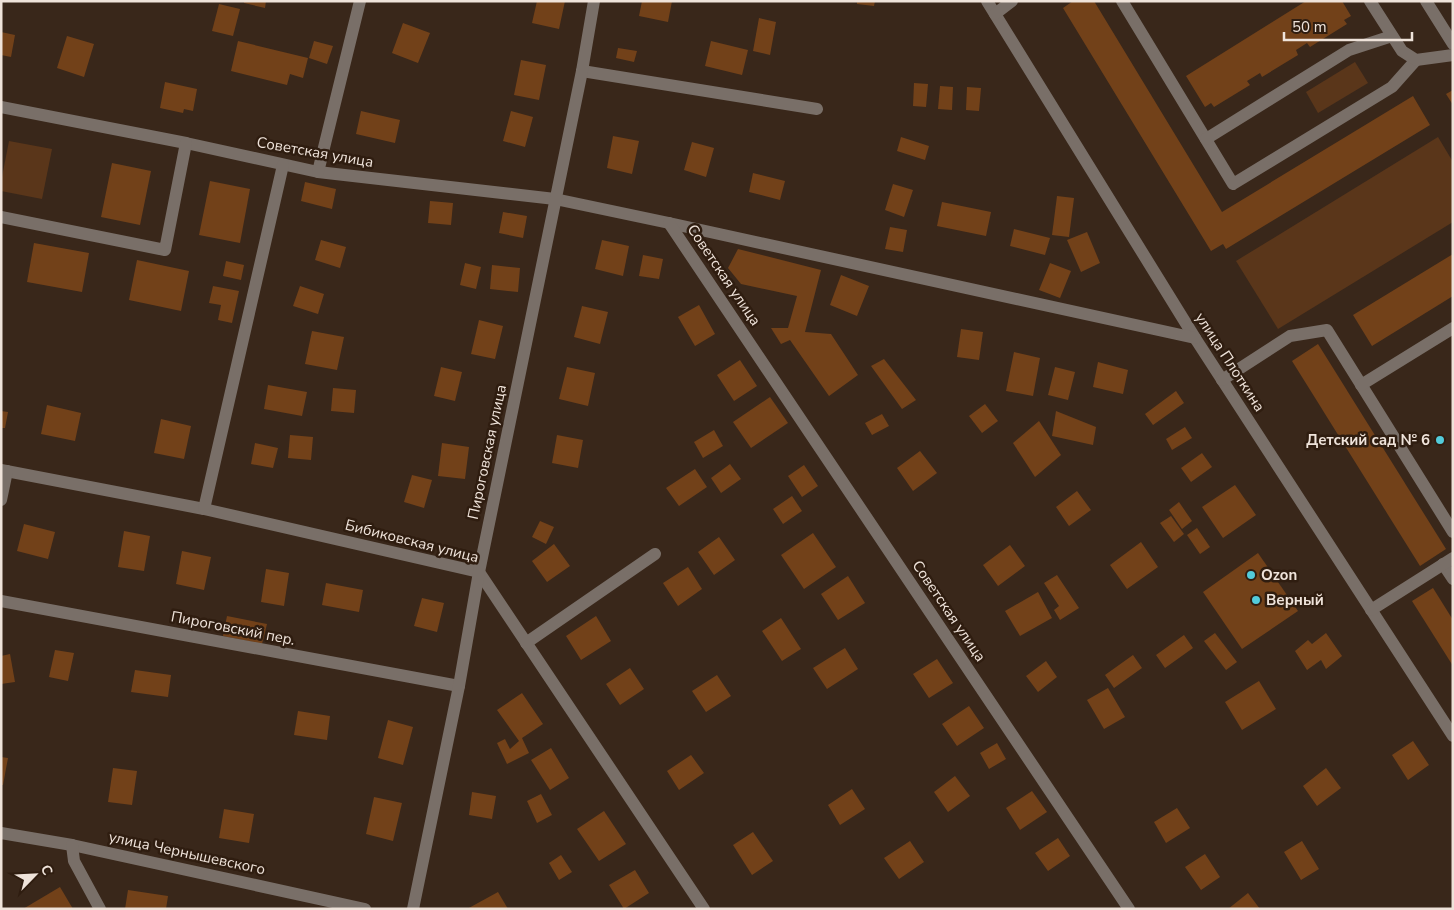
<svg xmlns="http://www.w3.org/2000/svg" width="1454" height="910" font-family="'Nunito Sans',sans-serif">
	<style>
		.green { fill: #5a361a }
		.building { fill: #724119 }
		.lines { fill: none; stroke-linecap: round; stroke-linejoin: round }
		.minor { stroke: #796f68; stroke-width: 12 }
		.poi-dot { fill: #53cbda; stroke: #2f1d10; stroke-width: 2 }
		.labels { text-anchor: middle; stroke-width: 5; stroke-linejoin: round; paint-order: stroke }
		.street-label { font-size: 15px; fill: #efe3da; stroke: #2f1d10 }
		.poi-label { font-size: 15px; font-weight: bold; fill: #efe3da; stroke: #2f1d10; text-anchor: start }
	</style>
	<rect width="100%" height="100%" fill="#39271a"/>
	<!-- green -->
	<g class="green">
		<path d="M1355,62l13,21 -50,30 -12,-21z"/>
		<path d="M1438,137l15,25v60l-175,107 -42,-68z"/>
		<path d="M9,141l43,8 -10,50 -41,-8v-9z"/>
	</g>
	<!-- building -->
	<g class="building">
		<path d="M244,1h22l-1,7 -21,-5z"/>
		<path d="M537,1h28l-6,28 -27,-6z"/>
		<path d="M642,1h30l-4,21 -29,-6z"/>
		<path d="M857,1h18l-1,5 -17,-2z"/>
		<path d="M1073,1h21l128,211 191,-116 17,29 -204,124 -3,-5 -12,7 -148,-243z"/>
		<path d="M1306,1h36l9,15 -7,4 3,4 -37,23 -3,-4 -11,7 2,5 -36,22 -2,-4 -13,8 3,4 -36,22 -3,-4 -6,4 -19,-31z"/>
		<path d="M219,4l21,5 -7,27 -21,-5z"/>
		<path d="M759,18l17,4 -6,33 -17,-4z"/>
		<path d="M403,23l27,10 -12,30 -26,-10z"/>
		<path d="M1,32l14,3 -4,22 -10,-2z"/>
		<path d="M67,36l27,8 -10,33 -27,-9z"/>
		<path d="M238,41l70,17 -5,20 -13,-4 -3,11 -56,-14z"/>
		<path d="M314,41l19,5 -6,18 -18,-6z"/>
		<path d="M711,41l37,9 -6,25 -37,-9z"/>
		<path d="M618,48l19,3 -3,11 -18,-4z"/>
		<path d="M521,60l25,5 -7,35 -25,-5z"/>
		<path d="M165,82l32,7 -4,22 -9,-2 -1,4 -23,-5z"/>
		<path d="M914,83l14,1 -2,23 -13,-1z"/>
		<path d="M940,86l13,1 -1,23 -14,-1z"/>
		<path d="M967,87l14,1 -2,23 -13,-1z"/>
		<path d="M1453,90v15l-7,-11z"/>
		<path d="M361,111l39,9 -5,23 -39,-9z"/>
		<path d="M511,111l22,6 -8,30 -22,-6z"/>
		<path d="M613,136l26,5 -7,33 -25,-6z"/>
		<path d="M901,137l28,9 -4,14 -28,-9z"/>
		<path d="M692,142l22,6 -8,29 -22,-7z"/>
		<path d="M112,163l39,8 -11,54 -39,-8z"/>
		<path d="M753,173l32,8 -5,19 -31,-8z"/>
		<path d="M210,181l40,8 -10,54 -41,-8z"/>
		<path d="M305,182l31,7 -4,20 -31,-8z"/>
		<path d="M893,184l20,6 -9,27 -19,-7z"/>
		<path d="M1057,196l17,2 -5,39 -17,-2z"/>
		<path d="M430,201l23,2 -2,22 -23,-2z"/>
		<path d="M942,202l49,10 -5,24 -49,-10z"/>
		<path d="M503,212l24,4 -4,22 -24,-5z"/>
		<path d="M890,227l17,3 -4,22 -18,-3z"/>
		<path d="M1014,229l36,9 -5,17 -35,-9z"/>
		<path d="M1087,232l13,31 -19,9 -14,-32z"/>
		<path d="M321,240l25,7 -6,21 -25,-8z"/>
		<path d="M602,240l27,6 -6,30 -28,-7z"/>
		<path d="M34,243l55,10 -7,39 -55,-10z"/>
		<path d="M738,249l83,21 -16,62 26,2 27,41 -29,21 -39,-56 -9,4 -10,-16h17l9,-32 -56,-12 -13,-16z"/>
		<path d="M1453,254v42l-81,50 -19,-31z"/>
		<path d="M643,255l20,4 -4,20 -20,-3z"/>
		<path d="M137,260l52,11 -8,40 -52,-11z"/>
		<path d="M226,261l18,4 -3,15 -18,-4z"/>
		<path d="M465,263l16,4 -5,22 -16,-4z"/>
		<path d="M1050,263l21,8 -11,27 -21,-8z"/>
		<path d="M492,265l28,3 -2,24 -28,-3z"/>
		<path d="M841,275l28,11 -12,30 -27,-11z"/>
		<path d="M213,286l26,5 -7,32 -14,-3 3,-15 -12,-2z"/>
		<path d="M300,286l24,8 -6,20 -25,-8z"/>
		<path d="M699,305l16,29 -20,12 -17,-29z"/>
		<path d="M582,306l26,6 -8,32 -26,-7z"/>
		<path d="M479,320l24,6 -8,33 -24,-5z"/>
		<path d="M961,329l22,3 -4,28 -22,-3z"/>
		<path d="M312,331l32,6 -7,33 -32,-6z"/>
		<path d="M1318,344l128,205 -26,17 -128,-205z"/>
		<path d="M1014,352l26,6 -7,38 -27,-5z"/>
		<path d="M884,359l32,41 -14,9 -31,-43z"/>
		<path d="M740,360l17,26 -23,15 -17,-26z"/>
		<path d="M1098,362l30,8 -5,24 -30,-7z"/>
		<path d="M441,367l21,5 -7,29 -21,-5z"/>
		<path d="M567,367l28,6 -7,33 -29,-7z"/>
		<path d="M1055,367l20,5 -7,28 -20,-5z"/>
		<path d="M268,385l39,7 -5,24 -38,-7z"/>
		<path d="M333,388l23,2 -2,23 -23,-2z"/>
		<path d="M1176,391l8,12 -31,22 -8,-11z"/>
		<path d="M770,397l18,26 -37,25 -18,-26z"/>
		<path d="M985,404l13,17 -16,12 -13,-17z"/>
		<path d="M47,405l34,8 -6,28 -34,-7z"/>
		<path d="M1,411l7,1 -3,16h-4z"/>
		<path d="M1056,411l40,16 -3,18 -41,-9z"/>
		<path d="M882,414l7,12 -17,9 -7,-12z"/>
		<path d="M161,419l30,7 -7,33 -30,-6z"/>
		<path d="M1039,421l22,34 -26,22 -22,-34z"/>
		<path d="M1185,427l7,11 -20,12 -6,-11z"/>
		<path d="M714,430l9,16 -20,12 -9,-16z"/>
		<path d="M290,435l23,2 -2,23 -23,-2z"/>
		<path d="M557,435l26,5 -5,28 -26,-5z"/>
		<path d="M255,443l23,5 -5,20 -22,-4z"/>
		<path d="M442,443l27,4 -4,32 -27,-3z"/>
		<path d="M920,451l17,22 -24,18 -16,-23z"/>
		<path d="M1202,453l10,14 -21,15 -10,-14z"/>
		<path d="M730,464l11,15 -20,14 -10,-15z"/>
		<path d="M804,465l14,21 -16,11 -14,-21z"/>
		<path d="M695,469l12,18 -28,19 -13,-18z"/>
		<path d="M412,475l20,5 -8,28 -20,-6z"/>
		<path d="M1235,485l21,30 -33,23 -21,-31z"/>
		<path d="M1077,491l14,19 -22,16 -13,-19z"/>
		<path d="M792,496l10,15 -19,13 -10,-15z"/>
		<path d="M1179,502l13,19 -10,8 -13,-19z"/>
		<path d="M1171,516l13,18 -10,8 -14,-19z"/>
		<path d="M540,521l14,6 -8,17 -14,-7z"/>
		<path d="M24,524l31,8 -7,27 -31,-8z"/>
		<path d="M1197,528l13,19 -10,7 -13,-19z"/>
		<path d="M124,531l26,5 -6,35 -26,-4z"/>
		<path d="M813,533l23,34 -32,22 -23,-34z"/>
		<path d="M719,537l16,23 -21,15 -16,-23z"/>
		<path d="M1141,542l17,25 -31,22 -17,-24z"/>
		<path d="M554,544l16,22 -23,16 -15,-21z"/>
		<path d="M1010,545l15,21 -27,20 -15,-21z"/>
		<path d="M182,551l29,6 -7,33 -28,-6z"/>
		<path d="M1258,553l40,58 -56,38 -39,-57z"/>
		<path d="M688,567l14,22 -24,17 -15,-23z"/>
		<path d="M266,569l23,4 -5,33 -23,-4z"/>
		<path d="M1057,575l22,33 -19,12 -6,-10 5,-4 -15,-23z"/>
		<path d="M848,576l17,27 -27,17 -17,-26z"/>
		<path d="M326,583l37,7 -4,22 -37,-7z"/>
		<path d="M1433,588l20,32v46l-41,-65z"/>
		<path d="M1038,592l14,26 -32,18 -15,-25z"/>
		<path d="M422,598l22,5 -7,29 -23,-6z"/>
		<path d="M227,616l40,8 -5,20 -39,-8z"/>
		<path d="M596,616l15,25 -30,19 -15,-24z"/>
		<path d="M781,618l20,31 -19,12 -20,-30z"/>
		<path d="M1215,633l22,29 -11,8 -22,-29z"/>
		<path d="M1326,633l16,23 -16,13 -5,-9 -14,10 -12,-19 13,-11 4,4z"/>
		<path d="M1184,635l9,13 -28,20 -9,-13z"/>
		<path d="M845,648l13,21 -31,20 -14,-21z"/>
		<path d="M55,650l19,3 -6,28 -19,-4z"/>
		<path d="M10,654l5,28 -14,2v-28z"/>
		<path d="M1133,655l9,13 -28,20 -9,-13z"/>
		<path d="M937,659l16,24 -24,15 -16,-24z"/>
		<path d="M1046,661l11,16 -19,15 -12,-16z"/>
		<path d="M630,668l14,21 -24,16 -14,-21z"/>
		<path d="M135,670l36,5 -3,22 -37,-5z"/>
		<path d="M717,675l14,21 -25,16 -14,-21z"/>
		<path d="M1259,681l17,28 -34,21 -17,-28z"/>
		<path d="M1108,688l17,29 -21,12 -17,-29z"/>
		<path d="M522,693l21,31 -21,14 7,15 -22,11 -10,-21 8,-4 5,10 9,-8 -22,-31z"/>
		<path d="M969,706l15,22 -27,18 -15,-22z"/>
		<path d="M298,711l32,5 -3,24 -33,-5z"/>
		<path d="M388,720l25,7 -10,38 -25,-7z"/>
		<path d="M1413,741l16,24 -21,15 -16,-25z"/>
		<path d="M997,743l9,16 -17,10 -9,-16z"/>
		<path d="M551,748l18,30 -19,12 -19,-30z"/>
		<path d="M691,755l13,18 -25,17 -12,-19z"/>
		<path d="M1,757l7,1 -5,27h-2z"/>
		<path d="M113,768l24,3 -5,34 -24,-3z"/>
		<path d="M1326,768l15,20 -24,18 -14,-20z"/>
		<path d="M955,776l15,20 -22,16 -14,-20z"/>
		<path d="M852,789l13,20 -25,16 -12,-20z"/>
		<path d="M1032,791l15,21 -27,18 -14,-22z"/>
		<path d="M472,792l24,4 -4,23 -23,-4z"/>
		<path d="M541,794l11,21 -15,8 -10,-22z"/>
		<path d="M374,797l28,6 -9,38 -27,-7z"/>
		<path d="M1177,808l13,20 -24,15 -12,-21z"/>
		<path d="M224,809l30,5 -5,29 -30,-5z"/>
		<path d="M604,811l22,33 -27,17 -22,-32z"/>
		<path d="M753,832l20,29 -21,14 -19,-30z"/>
		<path d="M1058,838l12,18 -22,15 -13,-18z"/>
		<path d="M910,841l14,21 -25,17 -15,-21z"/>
		<path d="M1302,841l17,28 -18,11 -17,-28z"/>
		<path d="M1205,854l15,23 -19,13 -16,-23z"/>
		<path d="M561,855l11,17 -13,8 -10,-17z"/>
		<path d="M635,870l14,23 -25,16 -15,-24z"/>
		<path d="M60,887l13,22h-50z"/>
		<path d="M128,890l40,6 -2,13h-41z"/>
		<path d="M498,892l10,17h-41z"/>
		<path d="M1248,893l12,16h-32z"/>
	</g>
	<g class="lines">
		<!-- minor -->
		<g class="minor">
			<path d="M987,1l208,337 258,398"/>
			<path d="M1122,1l111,183 159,-97 24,-27"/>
			<path d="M1370,1l32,50 14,9 37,-5"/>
			<path d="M1426,1l27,43"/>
			<path d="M995,14l17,-13"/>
			<path d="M582,71l235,38"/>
			<path d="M1,107l185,36 132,29 237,27 114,24 526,115"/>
			<path d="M1206,139l143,-89 43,-14"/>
			<path d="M318,172l42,-171"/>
			<path d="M1,217l164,33 21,-107"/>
			<path d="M669,223l460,686"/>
			<path d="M1222,380l68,-44 37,-6 126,202"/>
			<path d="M1361,385l92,-57"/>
			<path d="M1,470l203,39 275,63 225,337"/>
			<path d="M1,500l6,-29"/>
			<path d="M204,509l79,-344"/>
			<path d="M1443,564l10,15"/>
			<path d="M1,601l458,85"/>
			<path d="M1371,610l82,-52"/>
			<path d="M526,643l129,-89"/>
			<path d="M1,833l71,12 293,64"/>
			<path d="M72,845l2,16 26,48"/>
			<path d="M413,909l46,-223 20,-114 103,-501 12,-70"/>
		</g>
	</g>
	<!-- markers -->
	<g class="poi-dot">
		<circle cx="1440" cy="440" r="5"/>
		<circle cx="1251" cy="575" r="5"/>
		<circle cx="1256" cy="600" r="5"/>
	</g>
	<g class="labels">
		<!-- street labels -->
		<g class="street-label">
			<text transform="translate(315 152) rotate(10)" y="5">Советская улица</text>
			<text transform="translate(724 275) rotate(56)" y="5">Советская улица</text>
			<text transform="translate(1230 362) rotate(57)" y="5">улица Плоткина</text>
			<text transform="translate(487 452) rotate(-78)" y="5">Пироговская улица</text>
			<text transform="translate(412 541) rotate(14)" y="5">Бибиковская улица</text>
			<text transform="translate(949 611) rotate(56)" y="5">Советская улица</text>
			<text transform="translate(233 628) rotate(11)" y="5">Пироговский пер.</text>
			<text transform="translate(187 853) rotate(12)" y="5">улица Чернышевского</text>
		</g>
		<!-- poi labels -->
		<g class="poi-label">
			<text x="1430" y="445" text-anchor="end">Детский сад № 6</text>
			<text x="1261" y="580">Ozon</text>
			<text x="1266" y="605">Верный</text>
		</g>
	</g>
	<!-- border -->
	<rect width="1454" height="910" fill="none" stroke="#efe3da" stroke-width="5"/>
	<!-- north arrow -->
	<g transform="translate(35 875) rotate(66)" stroke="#2f1d10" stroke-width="4" paint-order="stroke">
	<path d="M0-4L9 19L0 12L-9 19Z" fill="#efe3da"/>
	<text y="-8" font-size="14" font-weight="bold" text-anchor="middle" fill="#efe3da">С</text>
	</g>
	<!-- scale -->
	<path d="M1284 32v8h128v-8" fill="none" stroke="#efe3da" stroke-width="2.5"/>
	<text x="1292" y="32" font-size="15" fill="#efe3da" stroke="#2f1d10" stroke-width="4" paint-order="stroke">50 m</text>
</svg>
